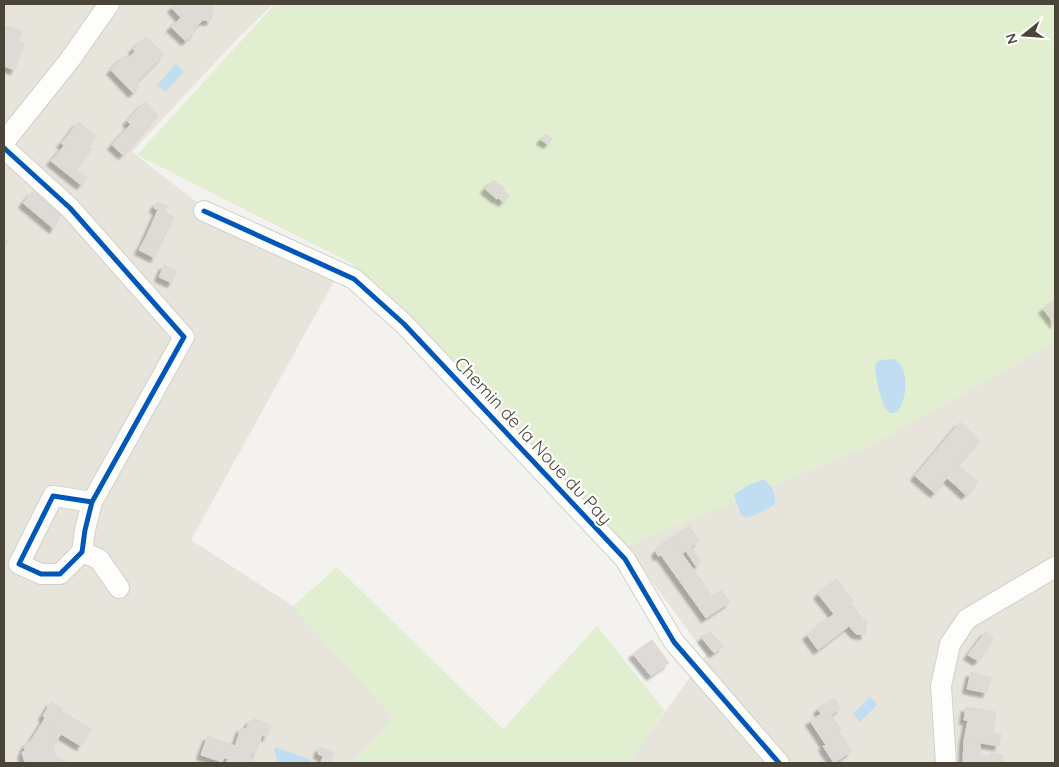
<svg xmlns="http://www.w3.org/2000/svg" width="1059" height="767" font-family="Quicksand,sans-serif">
	<style>
		.residential { fill: #e7e4dc }
		.green { fill: #e1eecf }
		.water { fill: #c0ddf1 }
		.building { fill: #dedbd6; stroke: #dcd9d4; filter: url(#shadow) }
		.lines { fill: none; stroke-linecap: round; stroke-linejoin: round }
		.minor-casing { stroke: #d2d0cb; stroke-width: 22 }
		.minor { stroke: #fdfdfc; stroke-width: 20 }
		.cycleway-casing { stroke: #fff; stroke-width: 8 }
		.cycleway { stroke: #0057b8; stroke-width: 5 }
		.labels { text-anchor: middle; stroke-width: 4.5; stroke-linejoin: round; paint-order: stroke }
		.street-label { font-size: 18px; fill: #4b4439; stroke: #fff }
	</style>
	<defs>
		<filter id="shadow"><feDropShadow dx="-4.5" dy="4.5" stdDeviation="1" flood-color="#0004"/></filter>
	</defs>
	<rect width="100%" height="100%" fill="#f4f2ee"/>
	<!-- residential -->
	<g class="residential">
		<path d="M4,4h269l-37,36 -104,112 66,51 140,71 -147,266 102,66 100,111 -41,46h-348z"/>
		<path d="M1055,342v421h-427l78,-108 -80,-109 245,-101z"/>
	</g>
	<!-- green -->
	<g class="green">
		<path d="M275,4h780v338l-184,103 -245,101 -275,-283 -214,-108z"/>
		<path d="M337,567l166,162 94,-103 68,85 -37,52h-276l41,-46 -100,-111z"/>
	</g>
	<!-- water -->
	<g class="water">
		<path d="M176,64l8,8 -19,20 -8,-7z"/>
		<path d="M893,359c17,5 15,42 4,53 -3,1 -6,2 -8,0 -8,-6 -13,-35 -14,-45l1,-4 5,-3z"/>
		<path d="M764,479c7,5 14,18 10,26l-21,11 -9,2 -4,-6 -6,-17 13,-9z"/>
		<path d="M870,697l7,8 -17,17 -7,-8z"/>
		<path d="M275,747l36,13 -1,3 -34,-1 1,-4 -3,-7z"/>
	</g>
	<!-- building -->
	<g class="building">
		<path d="M176,4h37l-2,17 -8,-1 -9,9 2,2 -10,10 -15,-14 10,-9 -9,-10z"/>
		<path d="M6,26l16,5 -4,10 6,2 -9,27 -11,-4v-35z"/>
		<path d="M146,37l18,18 -28,28 3,4 -6,6 -22,-23 13,-14 3,3 8,-8 -2,-2z"/>
		<path d="M145,102l13,13 -17,20 -14,-14z"/>
		<path d="M78,122l18,14 -8,10 4,3 -16,20 11,9 -6,7 -30,-24 18,-21 -3,-2z"/>
		<path d="M130,125l11,10 -18,20 -11,-10z"/>
		<path d="M546,134l6,5 -4,5 -7,-4z"/>
		<path d="M66,138l3,2 -5,5 -3,-2z"/>
		<path d="M493,180l12,9 -8,10 -12,-10z"/>
		<path d="M33,191l28,23 -7,15 -31,-26z"/>
		<path d="M504,191l5,5 -6,6 -5,-4z"/>
		<path d="M157,202l10,4 -3,6 10,5 -14,29 -15,-7 13,-29 -4,-2z"/>
		<path d="M4,238l5,3 -5,8z"/>
		<path d="M145,239l15,7 -5,12 -16,-8z"/>
		<path d="M164,265l13,6 -5,12 -13,-6z"/>
		<path d="M1054,300l1,1v23l-12,-15z"/>
		<path d="M960,422l20,18 -22,25 20,17 -12,13 -23,-21 -13,15 -15,-13z"/>
		<path d="M943,474l4,4 -12,15 -5,-4z"/>
		<path d="M689,526l10,15 -8,6 10,15 -5,4 -10,-15 -3,2 -12,-15z"/>
		<path d="M671,538l41,58 9,-6 9,12 -24,16 -45,-63 -3,1 -2,-5z"/>
		<path d="M837,579l16,21 -3,2 14,18h3l-2,15 -9,-1 -7,-8 -31,24 -11,-15 27,-21 -16,-20z"/>
		<path d="M710,631l13,15 -9,7 -12,-15z"/>
		<path d="M986,631l8,6 -4,5 2,1 -14,18 -10,-6z"/>
		<path d="M652,640l17,23 -18,13 -18,-22z"/>
		<path d="M971,672l20,6 -4,15 -20,-4z"/>
		<path d="M834,698l7,10 -10,7 10,15 -2,2 13,19 -18,12 -11,-17 3,-1 -16,-24 11,-7 -3,-5z"/>
		<path d="M51,702l12,7 -11,20 -10,-6 3,-5 -2,-2z"/>
		<path d="M966,707l30,5 -3,21 8,1 -2,12 -35,-6 4,-20h-4z"/>
		<path d="M61,711l30,18 -10,17 -20,-12 -3,5 -9,-5z"/>
		<path d="M255,719l16,6 -4,12 -5,-2 -6,18 -3,-1 -3,7 4,1 -1,3h-27l2,-4 -25,-10 5,-13 27,10 6,-18 5,1 4,-8z"/>
		<path d="M42,723l10,6 -3,5 9,5 -5,9 3,9 9,4 1,2h-41l-3,-11 3,-1 -1,-3 4,-6h2z"/>
		<path d="M964,740l16,3v12l10,2 1,-4 12,2 -1,8h-39z"/>
		<path d="M320,747l14,5 -4,11 -9,-1 2,-6 -5,-2z"/>
		<path d="M203,749l21,8 -2,5 -21,-7z"/>
	</g>
	<g class="lines">
		<!-- minor casing -->
		<g class="minor-casing">
			<g id="minor">
				<path d="M4,142l65,-81 40,-57"/>
				<path d="M4,148l66,60 114,129 -92,165 -7,28 -3,22 -22,22h-19l-22,-10 34,-68 39,6"/>
				<path d="M204,211l150,68 50,45 221,235 49,83 105,121"/>
				<path d="M82,552l17,7 20,29"/>
				<path d="M946,763l-5,-77 9,-42 17,-25 88,-52"/>
			</g>
		</g>
		<!-- minor -->
		<use href="#minor" class="minor"/>
		<!-- cycleway casing -->
		<g class="cycleway-casing">
			<g id="cycleway">
				<path d="M4,148l66,60 114,129 -92,165 -7,28 -3,22 -22,22h-19l-22,-10 34,-68 39,6"/>
				<path d="M204,211l150,68 50,45 221,235 49,83 105,121"/>
			</g>
		</g>
		<!-- cycleway -->
		<use href="#cycleway" class="cycleway"/>
	</g>
	<g class="labels">
		<!-- street labels -->
		<g class="street-label">
			<text transform="translate(533 441) rotate(47)" y="6">Chemin de la Noue du Pay</text>
		</g>
	</g>
	<!-- border -->
	<rect width="1059" height="767" fill="none" stroke="#4b4439" stroke-width="10"/>
	<!-- north arrow -->
	<g transform="translate(1024 35) rotate(253)" stroke="#ffffff" stroke-width="4" paint-order="stroke">
	<path d="M0-4L9 19L0 12L-9 19Z" fill="#4b4439"/>
	<text y="-8" font-size="14" font-weight="bold" text-anchor="middle" fill="#4b4439">N</text>
	</g>
</svg>
